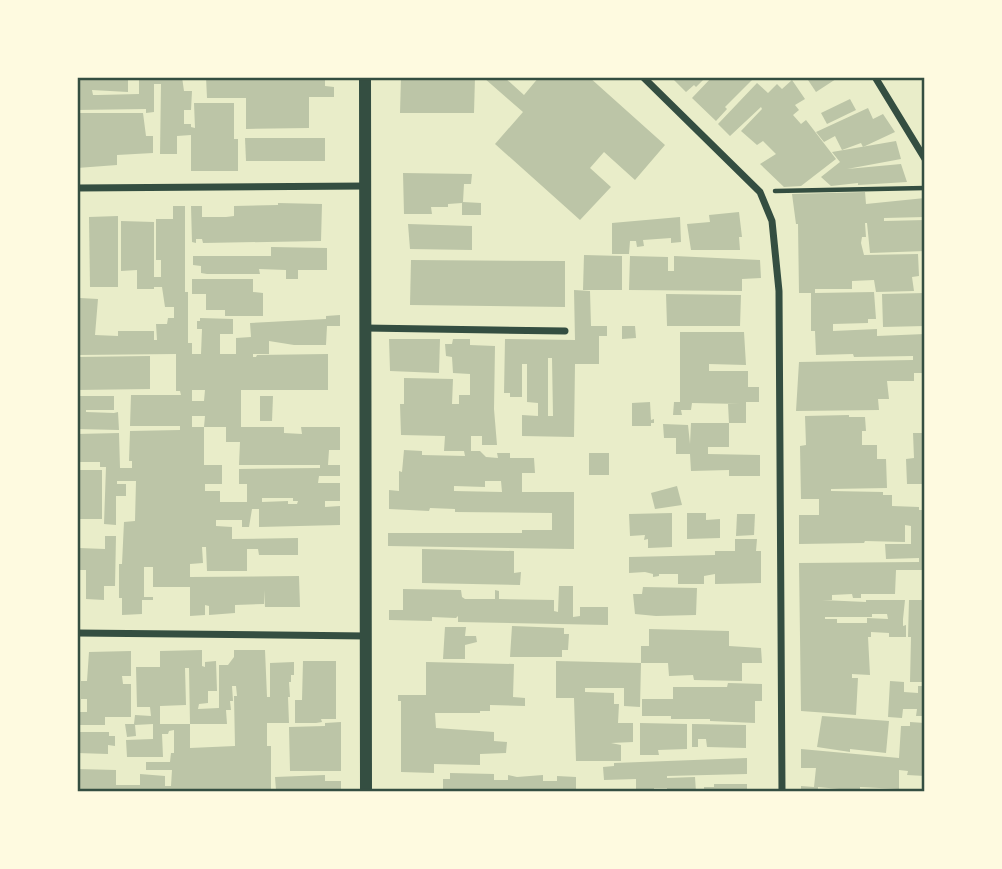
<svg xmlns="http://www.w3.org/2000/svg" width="1002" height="869" font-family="'DM Sans',sans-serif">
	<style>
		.building { fill: #bcc5a7; fill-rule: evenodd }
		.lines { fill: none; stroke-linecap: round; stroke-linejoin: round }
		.path { stroke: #344e41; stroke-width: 4.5 }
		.minor { stroke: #344e41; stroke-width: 7 }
		.tertiary { stroke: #344e41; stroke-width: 12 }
		.neatline { fill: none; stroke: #344e41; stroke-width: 2.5 }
	</style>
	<rect width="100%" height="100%" fill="#e9edc9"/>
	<!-- building -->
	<g class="building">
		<path d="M77,77h51v15l-36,-2 1,5h5l41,-1v-17h43l2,14h8l-1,19h-7v14h7v3l4,1 -1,-25h40v36h4v32h-47v-36l-14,1v18h-17l1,-70h-7v28l-8,1v-4l-69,1z"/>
		<path d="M206,77h119v9l9,1v10h-25v31l-63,1v-31h-39z"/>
		<path d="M401,77h74l-1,36h-74z"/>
		<path d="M486,77h18l20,18 15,-18h50l76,68 -30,35 -31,-28 -14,16 21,19 -31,33 -85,-76 28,-32 -39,-34z"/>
		<path d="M671,77h35l-10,10 -2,-2 -8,7z"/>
		<path d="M712,77h43l-30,30 2,2 -11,12 -24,-23z"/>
		<path d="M806,77h33l-23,15z"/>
		<path d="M792,80l13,19 -10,6 4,5 -6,5 8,9 5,-4 30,39 -35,27 -17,1 -24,-23 16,-10 -13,-13 -6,4 -16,-14 21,-22 -1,-2 -31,29 -12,-12 39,-41 11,10 9,-9 5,5z"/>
		<path d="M850,99l6,11 -29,14 -6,-11z"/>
		<path d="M868,108l5,11 10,-5 12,18 -32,15 -2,-4 -19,7 -7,-14 -11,6 -8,-10z"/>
		<path d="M77,113h66l3,23h7v17l-36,2v10l-40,3z"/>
		<path d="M245,138h80v23h-79z"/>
		<path d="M896,141l5,18 -54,10 54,-5 6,18 -49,3v-2l-27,3 -10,-9 19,-15 -8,-10z"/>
		<path d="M403,173l69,1 -1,10h-7l-1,18 18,1v12h-19v-12l-14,1v3h-17l1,7h-28z"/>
		<path d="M865,192l1,12 59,-6v19l-41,1v3l41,-1v31l-55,2 -3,-30h-2l1,14h-4l-1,6 3,12 54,-1 1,22 -7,1 2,14 -38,1 -2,-12 -22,1v8h-37v4l59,-1 2,27h-8v4l-35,1v7l44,-2v7l48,-2v39h-11v8h-27l2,18h-11l1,11 -83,1 3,-49 114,-2v-4l-59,1 -1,-3 -37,1 -1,-24h-4v-38h-12l-1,-69h-2l-4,-30z"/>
		<path d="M278,203l44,1 -1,37 -118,2 -1,-4h-6v4l-4,-1 -1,-36h11v11h24l8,-1v-10l44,-1z"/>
		<path d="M173,206h12v86h3v51h4v11h9l1,-25h-5v-8h3v-3l33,1v15h-13v20h16v-16l15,-1 -1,-14 76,-4v-3l14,-1v11h-13l-1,19h-32l-25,-4v13h-16v3h3l1,-2 71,-1v36h-87v37h43v6l18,1 -1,-7h39v23h-11l-1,15h12v11h-21l-1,7h22v18h-15v6l15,-1v19l-81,2v-18h-7l-3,18h-7v-7h-26v6l16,1v12l66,-1v17h-39l-1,-6h-11v22h-40l-1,-24h-4l1,16 -13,1v13l109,-1 1,31h-35l-1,-17v14l-29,1v8l-26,2v-9l-4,-1v10l-15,1v-29h-37v-20h-9v30h9v3h-11v14l-20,1v-17h-3v-34h3l2,-42 11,-1 1,-40h-19v3h9v12h-10v29l-12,-1 2,-57h-6v-5h-23v-28l42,-1 1,35h12v-7h-3l1,-30 50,-1v-4h-50l1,-31h50l-1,-4h-4v-37l-99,1v-94h3v37l18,1 -3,36 23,1v-5h36v9h3l-1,-16h11l1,-6h6v-11h-9l-3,-20h-8v2h-17v-19l-16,1v-50l33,1v55h7v-17h-5v-41h17zM192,390h13l-1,11h-12zM192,416h13l-1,11h22v15h14l-1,23h81v3l-81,1v15h8v18h-27v-11h-15v-7h17v-19h-18v-38h-12zM262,498h31v3h5l-1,3h-9v-3l-26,1z"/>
		<path d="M739,212l3,25h-3l1,13h-49l-4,-26 23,-2 -1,-7z"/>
		<path d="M118,216v71h-28l-1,-70z"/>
		<path d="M680,217l1,25 -10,1v-5l-28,2 1,6 -7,1 -1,-6h-6l-1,13h-17v-31z"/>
		<path d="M408,224l64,2v24l-62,-1z"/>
		<path d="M271,247l56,1v22h-29v9h-12v-9l-27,-1 1,5h-53l-6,-1v-7l-8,-1v-9h78z"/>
		<path d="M584,255l38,1v34h-39z"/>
		<path d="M630,256l38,1v14h6v-15l86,4 1,18 -19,1v12l-113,-1z"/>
		<path d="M411,260l154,1v46l-155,-2z"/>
		<path d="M192,279h61v13l10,1v23h-38v-6h-19v-16h-14z"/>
		<path d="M574,290l16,1 1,35h16v10h-8v28h-24l-1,73 -52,-1v-21l16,1v-13l-11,-1v-38h-5v33h-12v-4h-6l1,-54 70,1zM548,358h4l1,58h-5z"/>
		<path d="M925,293v33l-42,1 -1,-33z"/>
		<path d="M666,294l75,1 -1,31h-73z"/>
		<path d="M622,326h13l1,12 -14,1z"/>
		<path d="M680,332h64l2,33 -37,-1v7h39v16h11v15h-13v21h-17v24h-21v7l52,1v21h-31v-6l-38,1 -1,-17h-14v-16h-12l-1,-14 25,1 2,19 1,-21h38l-1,-19h12l-48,-1 -1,7h-10l1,5h-9l1,-13h6z"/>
		<path d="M389,339h51l-1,34 -49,-2z"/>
		<path d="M453,339h17v6l25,1 -1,63 3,36h-15v-9h-11v15h9l6,6 12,1 -1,-5h13v5h24l1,15h-13v19h52v57l-186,-3v-13h134v-3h30v-17l-97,-1v-3l-25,-1 -1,3 -40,-2v-19l10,1v-20l3,1 2,-22 18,1v4l43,1 -1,-5h-20l1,-15 -44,-1 -1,-31h4v-26l49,1 -1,25h7v-9h11v-21l-17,-1 -1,-16 -6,-1 -1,-12h7zM485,481h16l1,11 -48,-1v-5l31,1z"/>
		<path d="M150,356v33l-73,1v-33z"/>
		<path d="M77,396h37v14h-28v2l28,1 4,-1 1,18 -42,-1z"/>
		<path d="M260,396h13l-1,25h-12z"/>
		<path d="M650,402l1,18 3,-1v4h-3v3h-19v-23z"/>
		<path d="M849,415v2h16l1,14h-4v14h15v14h9l1,29 -56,1v2l52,1v3h9v11l27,1v3h6v172h-15l1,-45h-3l1,-37h13v-30h-26l-1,24h-34v4h-8l-1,-4 -20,1v5h-10l44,2v-2h39l-2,19v7l3,-1v12h-17v-4l-18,-1v5h-3l2,38 -18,-1v4h6l-2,37 -55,-4 -2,-148 120,-1v-4l-33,1 -1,-15h26v-18l-6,-1v17l-40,-1 -1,2 -65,1v-29h20v-16h-18l-1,-53 6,-1 -1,-29zM872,614h15l1,5 -21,-1v5h-30v-4h-12v-2h47z"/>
		<path d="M913,433h12v51h-18l-1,-25 8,-1z"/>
		<rect x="589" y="453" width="20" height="22"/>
		<rect x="77" y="470" width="25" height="49"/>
		<path d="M677,486l5,19 -27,4 -4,-16z"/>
		<path d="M672,513v34l-24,1v-9l-4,1 1,-5 -15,1 -1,-22z"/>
		<path d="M687,513h19v7l14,-1v19l-33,1z"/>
		<path d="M737,514h18l-1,21 -18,1z"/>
		<path d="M77,522h3l-1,26 26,1v-13h11l-1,50h-11v14l-18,-1v-29h-9z"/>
		<path d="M735,539h22l-1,12h5v32l-46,1v-10l-11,2v8h-26v-10h-19v2l-6,1v-3l-8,-2 -16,1v-16l86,-2v-4h20z"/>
		<path d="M422,549l92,2v22l7,-1 -1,13 -98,-2z"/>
		<path d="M559,586h14v31l7,-1v-9h28v18l-150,-3v-6l-2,2 -24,-1v4l-43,-1v-10h14v-21l58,1 1,7 3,2h30v-9l4,1v8l55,1v11l4,1z"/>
		<path d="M643,587l54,1 -1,27 -40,1 -21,-2 -2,-20h9z"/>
		<path d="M512,626l52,2v6h5l-1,16h-6v7h-52z"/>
		<path d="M445,627h21l-1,9h11l1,6 -12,3v14h-22z"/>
		<path d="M649,629l80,2v15l32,2 1,15h-20v18l-48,-1 -1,-5 -24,1 -1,-13h-27v-17h8z"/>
		<path d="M202,650v16l3,1v-5l11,-1 1,30h-9v12l-9,1 -1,5 21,-1v-43h9l6,-8v-7h31l2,47h3v-34l24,-1v13h-3v7h-2l1,15h-2l1,26h-22v23h4v46h-194v-23l39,1v15h24v-11l25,2v10h6l1,-16h-26v-8h24l1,-9h3v-23l-5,1 -1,3h-6l1,23h-36l-1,-17 27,-1v-15l-18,1 1,11 -9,1 -2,-13h9l1,-9 16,1 -1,-9h-13l-1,-40h24v-16zM185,668h4l1,56h37l-1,-14h5l-1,-9h3l-1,-15h4l1,10h-3l1,50 -45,2v-24h-30v-18l26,-1z"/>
		<path d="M131,651v25h-9l1,8h8v33h-26v8h-28v-13h10v-13h-6v-18h6l2,-29z"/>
		<path d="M303,661h33v58h-15l1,3 -6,1h-21v-23h7z"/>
		<path d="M556,661l85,2 -1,44 -16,-1v-18h-39v4l29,1v11h5l-1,19h15v19l-22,1 10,2v16h-45l-2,-63h-18z"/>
		<path d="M426,662l88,2 -1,33 12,1v8l-35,-1v6h-10v2h-45l1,15 58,4v9l13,1 -1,11 -26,1v11l-46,-1v9l-33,-1v-71h-3v-6h28z"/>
		<path d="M890,681l14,1v10l14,1v-7h7v30h-9l1,-7h-14l-1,9 -14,-1z"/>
		<path d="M728,683l34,1v17h-7v22l-45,-2v-2h-39v-3h-29v-17h31v-12h54z"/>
		<path d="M822,716l67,5 -3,32 -36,-4v3l-33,-5z"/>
		<path d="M341,722v49h-51l-1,-44 36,-1v-3z"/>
		<path d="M910,722l15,1v53l-18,-1 1,-4 -9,-1v19l-39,-2v4l-42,-4v5h-17v-6l13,1 2,-19h-15v-19l98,9 2,-32h9z"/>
		<path d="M640,723l47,1v25l-29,1 1,5h-19z"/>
		<path d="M692,724l54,1v23l-39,-1 -1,-8h-8v8h-6z"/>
		<path d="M77,732h32v4h6v10l-7,-1v9l-31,-1z"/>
		<path d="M747,758v16l-80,2v2l28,-1 1,15h-29v-4h-13v4h-18v-13l-32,1 -1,-13 11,-1v-3z"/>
		<path d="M450,773l44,1v6h14v-5l9,2 26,-2v6h14v-5l19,1v15h-133v-13h7z"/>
		<path d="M325,775v6h16v11h-61v-2h-4l-1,-13z"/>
		<path d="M714,784h33v8h-43v-5h10z"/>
	</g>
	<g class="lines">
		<!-- path -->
		<path class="path" d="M775,191l150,-3"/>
		<!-- minor -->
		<g class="minor">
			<path d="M643,77l117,115 12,29 7,70 3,501"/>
			<path d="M875,77l50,82"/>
			<path d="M77,188l289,-2"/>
			<path d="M365,328l200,3"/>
			<path d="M77,633l290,3"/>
		</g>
		<!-- tertiary -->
		<path class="tertiary" d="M365,77l1,715"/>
	</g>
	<!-- border -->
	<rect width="1002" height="869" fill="none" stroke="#fefae0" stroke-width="158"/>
	<rect x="79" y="79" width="844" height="711" class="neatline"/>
</svg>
